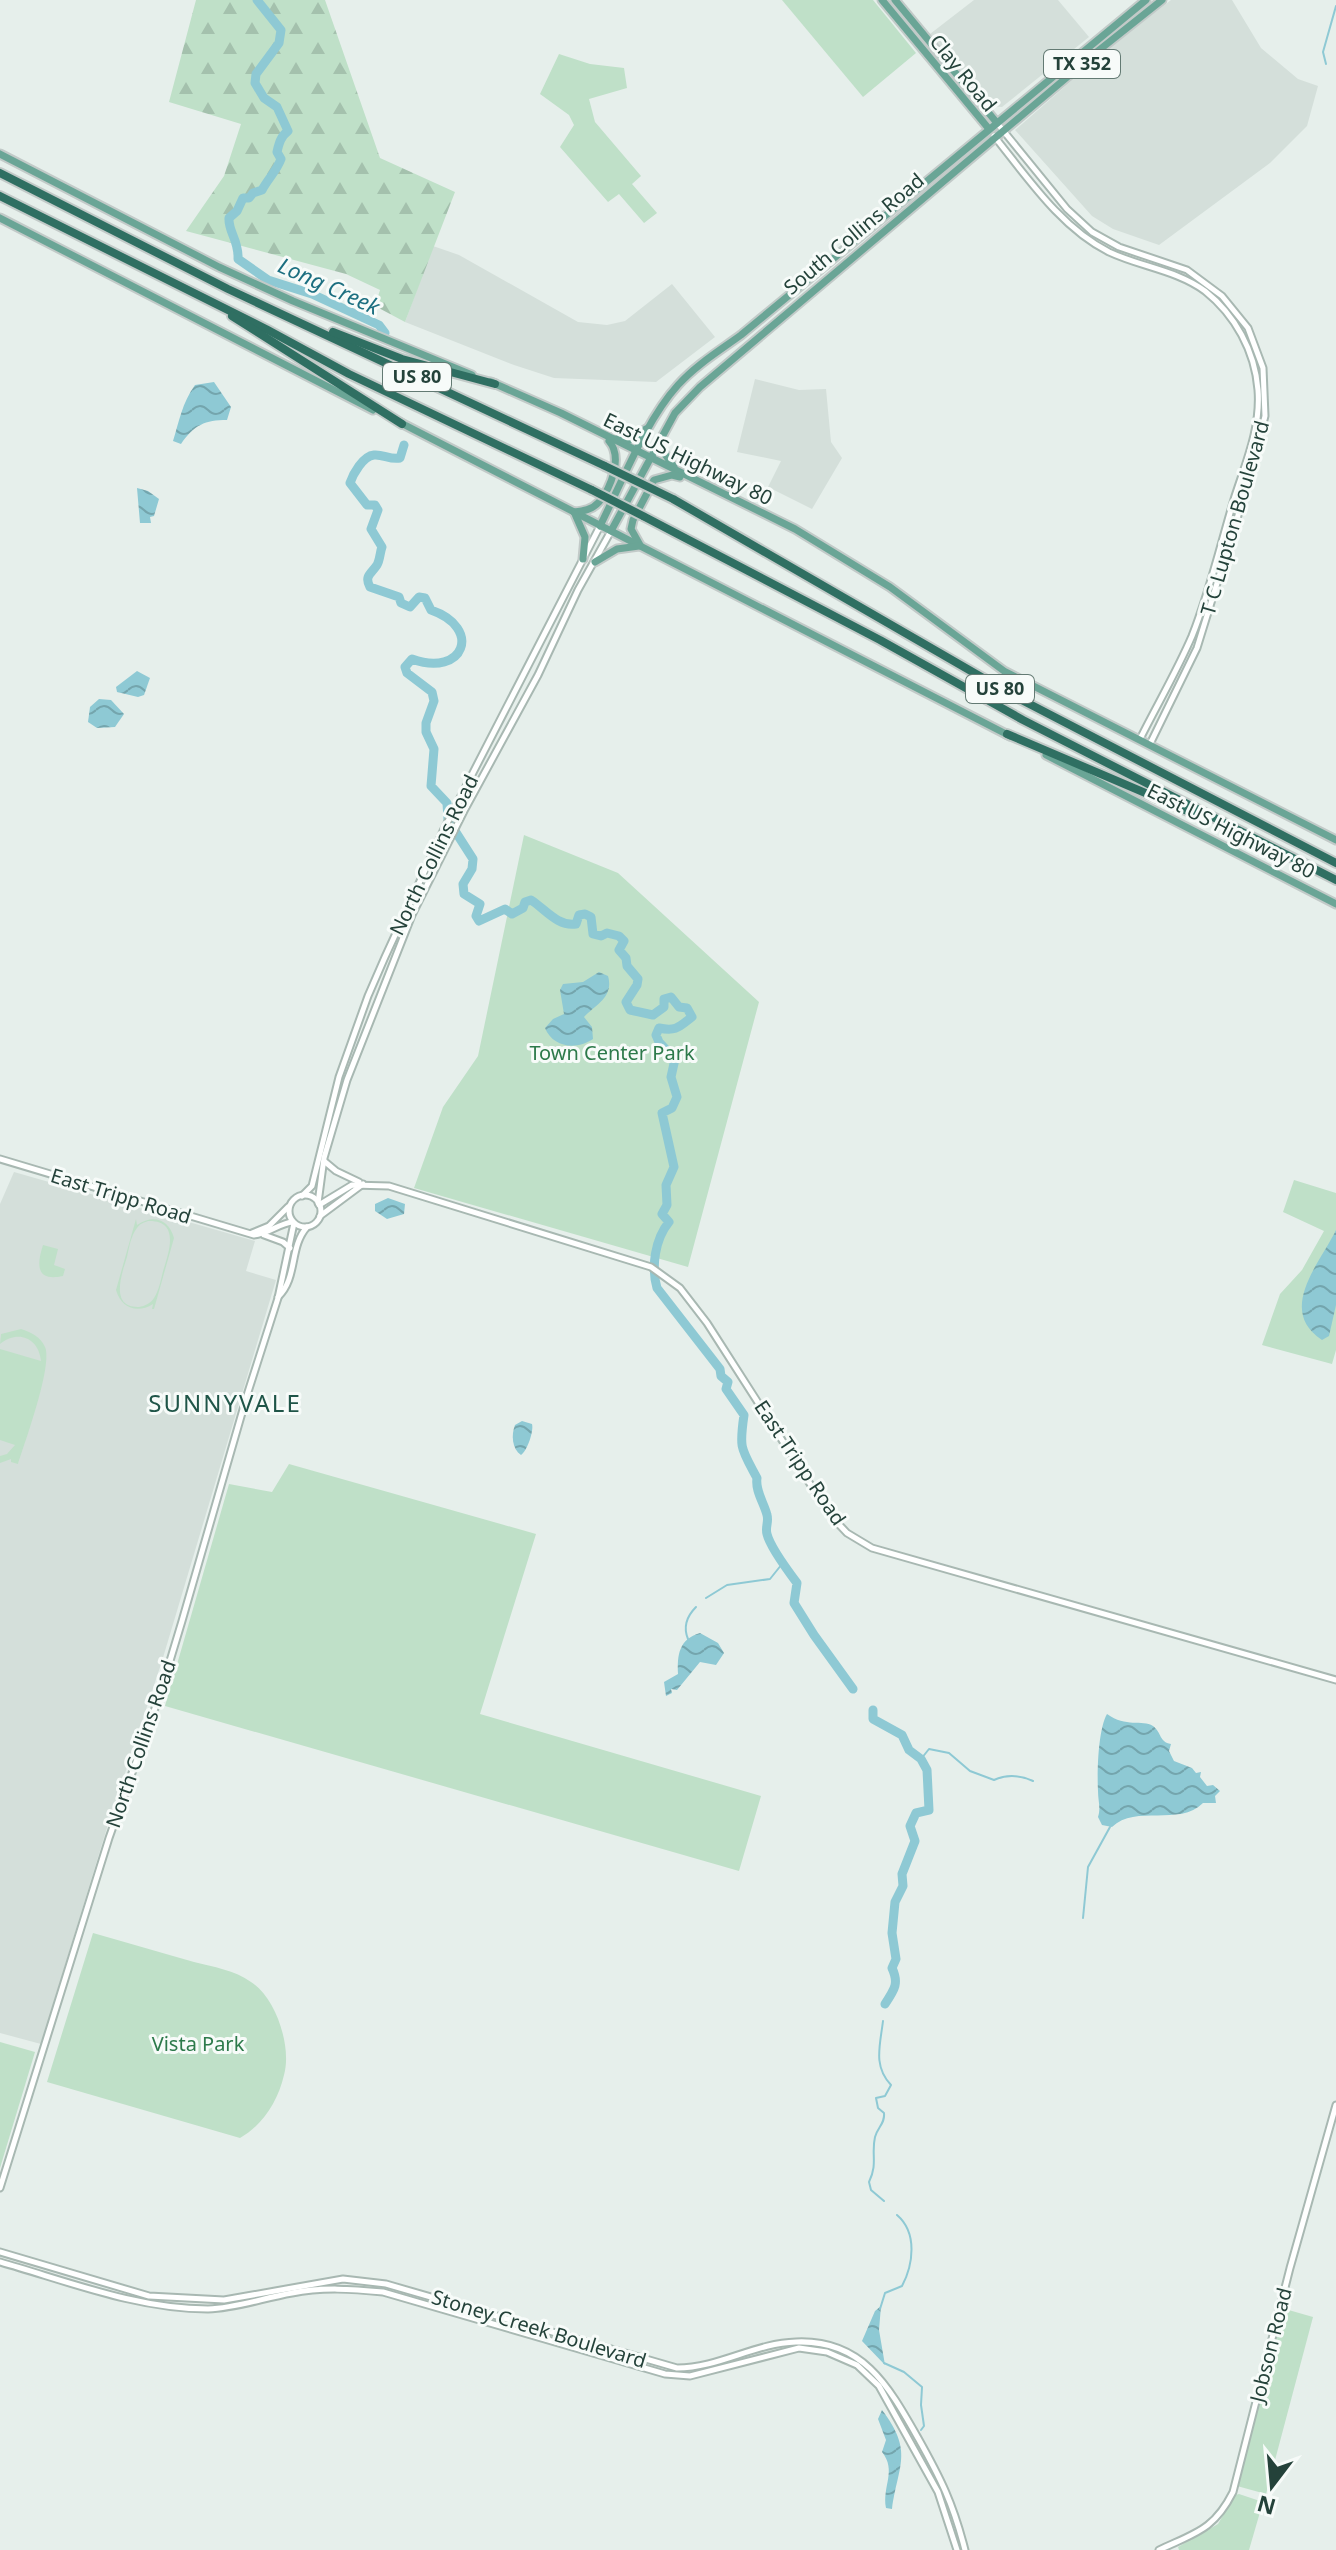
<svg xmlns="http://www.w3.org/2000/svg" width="1336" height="2550" font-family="'Noto Sans',sans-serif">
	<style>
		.built { fill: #d4dfda }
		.green { fill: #bfe0c8; fill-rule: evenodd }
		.forest { fill: url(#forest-firs) }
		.water { fill: url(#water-waves) }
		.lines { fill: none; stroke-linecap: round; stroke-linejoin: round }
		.stream { stroke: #8ec9d4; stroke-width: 2 }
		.river { stroke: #8ec9d4; stroke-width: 9 }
		.minor-casing { stroke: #a8b8b2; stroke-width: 9 }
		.major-casing { stroke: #c2cac8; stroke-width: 11 }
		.highway-casing { stroke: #c2cac8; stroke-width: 12 }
		.minor { stroke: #fff; stroke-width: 5 }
		.major { stroke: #6aa596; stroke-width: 7 }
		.highway { stroke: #2f6f62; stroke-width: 8 }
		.highway-bridge-casing { stroke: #c2cac8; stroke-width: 12; stroke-linecap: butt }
		.highway-bridge { stroke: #2f6f62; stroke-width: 8 }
		.labels { text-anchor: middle; stroke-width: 6; stroke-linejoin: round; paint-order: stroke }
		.shield { fill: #f7fbf9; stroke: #637a73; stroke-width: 2 }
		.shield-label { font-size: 18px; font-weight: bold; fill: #24423a }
		.street-label { font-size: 20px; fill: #24423a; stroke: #f7fbf9 }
		.park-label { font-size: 20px; fill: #2d7a4b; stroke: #f7fbf9 }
		.water-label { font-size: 22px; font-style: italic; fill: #1c6f80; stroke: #f7fbf9 }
		.quarter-label { font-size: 24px; letter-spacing: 2px; fill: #1f5548; stroke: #f7fbf9 }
	</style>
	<defs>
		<pattern id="forest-firs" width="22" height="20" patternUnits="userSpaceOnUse" patternTransform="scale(2)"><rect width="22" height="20" fill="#bfe0c8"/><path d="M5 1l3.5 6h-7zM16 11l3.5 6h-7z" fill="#a4c1ad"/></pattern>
		<pattern id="water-waves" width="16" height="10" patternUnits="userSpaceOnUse" patternTransform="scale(2)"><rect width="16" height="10" fill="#8ec9d4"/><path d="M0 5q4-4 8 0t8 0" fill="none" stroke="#74a5ad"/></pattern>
	</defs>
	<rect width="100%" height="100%" fill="#e6efeb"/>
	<!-- built -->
	<g class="built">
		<path d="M974,0h84l31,37 -87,70 -12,-1 -60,-72z"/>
		<path d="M1171,0h61l29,48 37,31 20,7 -11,40 -37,37 -111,82 -46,-16 -21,-13 -77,-86 95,-83z"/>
		<path d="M433,246l26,9 119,67 29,3 18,-4 47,-37 43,53 -59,45 -102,-4 -40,-13 -109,-43z"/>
		<path d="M755,379l44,11 27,-1 5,53 11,16 -30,51 -44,-22 13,-26 -44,-9z"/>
		<path d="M14,1172l241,69 -9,30 30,9 -114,381 -56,170 -65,213 -41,-11v-829z"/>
	</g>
	<!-- green -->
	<g class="green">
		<path d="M782,0h91l43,53 -53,44z"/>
		<path d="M559,54l31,10 34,4 3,20 -38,11 6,23 46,54 -9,8 25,29 -13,10 -25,-29 -11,8 -48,-55 14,-22 -5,-10 -29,-21z"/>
		<path d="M524,835l94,38 141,129 -71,265 -274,-79 29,-81 35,-51z"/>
		<path d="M1294,1180l42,13v157l-4,14 -70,-19 18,-51 22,-24 22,-39 -41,-19z"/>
		<path d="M136,1219l1,6c16,-11 32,-6 37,13l-20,71h-2l1,-5c-16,10 -32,4 -37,-14zM148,1221c31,-1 22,28 16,47 -3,9 -4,21 -10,30 -3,5 -9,8 -15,9 -30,1 -17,-34 -12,-50 2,-9 4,-22 10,-29 4,-5 6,-5 11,-7z"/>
		<path d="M43,1245l15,4 -4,16 11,4 -2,7c-28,6 -26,-12 -20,-31z"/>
		<path d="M21,1329c10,3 20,8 24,18 8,18 -20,95 -27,117l-7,-2v-3l-11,4v-7l7,-2 8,-9 -15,-5v-91l41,12c-2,-23 -23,-32 -41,-17l1,-10z"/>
		<path d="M289,1464l247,70 -56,180 281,82 -22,75 -574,-165 64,-222 43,8z"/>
		<path d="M93,1933c34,10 67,19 101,29 19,5 41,8 57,20 25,16 41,65 33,93 -6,26 -21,50 -44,63l-193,-56z"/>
		<path d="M0,2042l35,10 -35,116z"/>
		<path d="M1285,2309l28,8 -47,177 -29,-8 44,-175z"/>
		<path d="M1239,2494l24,8 -14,48h-70l-1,-3 40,-23 17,-29z"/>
	</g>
	<!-- forest -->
	<path class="forest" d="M196,0h129l55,158 75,34 -50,130 -30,-16 5,-16 -34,-16 -160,-43 38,-55 17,-52 -72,-22z"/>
	<!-- water -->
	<g class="water">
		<path d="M214,382l17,25 -4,13c-22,0 -33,5 -46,24l-8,-3c6,-19 9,-38 22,-56z"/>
		<path d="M137,488l11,3 11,8 -5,17 -4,1 1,6h-11z"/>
		<path d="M137,671l13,7 -6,17 -6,2 -21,-5 -1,-5z"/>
		<path d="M99,699l12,1 13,14 -9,13 -18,1 -9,-6 2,-15z"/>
		<path d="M599,972l9,4c6,21 -12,28 -24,41l8,10 1,12c-16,11 -40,9 -48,-11l8,-9 11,-5 -4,-24 3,-6 20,-2z"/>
		<path d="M388,1198l17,6 -1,10 -17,5 -12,-8v-7z"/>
		<path d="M1336,1230v75l-7,31 -7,4c-46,-30 -1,-78 14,-110z"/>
		<path d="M522,1421l10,3c2,7 -5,27 -11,31 -9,-6 -10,-20 -6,-30z"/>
		<path d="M700,1633l18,10 6,10 -8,12 -16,-3 -23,28 -6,-1 1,4 -6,3 -2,-14 14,-8c-1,-19 1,-35 22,-41z"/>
		<path d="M1107,1714c19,14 35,5 46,12 9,7 6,16 18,18l-2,7 5,10 18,7 4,5 5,-1 -1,5 7,9 6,-1 7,6 -5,5 1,7h-13c-24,24 -67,1 -91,24l-10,-2 -4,-8c3,-9 0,-16 0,-26 -1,-19 0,-61 9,-77z"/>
		<path d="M881,2306l-2,24 6,35 -23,-24 13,-30z"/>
		<path d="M882,2410c32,42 16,55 10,99l-6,-1c-4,-22 11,-37 -4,-56l4,-12 -8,-21z"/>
	</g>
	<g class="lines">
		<!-- stream -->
		<g class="stream">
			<path d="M1326,64l-3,-12 13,-46"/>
			<path d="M706,1598l21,-13 43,-6 12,-15"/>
			<path d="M688,1639c-5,-12 -1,-23 8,-32"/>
			<path d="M921,1759l8,-10 20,4 21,18 24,9c13,-6 26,-5 39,1"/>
			<path d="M1083,1918l5,-51 22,-40"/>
			<path d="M883,2021c-3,25 -10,45 8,64l-6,11 -9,2 2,10 6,5c1,11 -6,13 -9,24 -4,17 3,27 -6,45l2,8 13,11"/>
			<path d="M880,2309l5,-16 17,-7c11,-21 16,-53 -5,-71"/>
			<path d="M884,2363l20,9 18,15 -1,18 3,21 -3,4"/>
		</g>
		<!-- river -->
		<g class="river">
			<path d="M257,0l24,30 -2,13 -23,31 -1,9 9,15 13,9 11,24c-7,5 -9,12 -11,21l4,7c-4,11 -13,20 -19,31l-9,3 -4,5h-6l-6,13 -8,7c-1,14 10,22 9,41l30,21 44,14 67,31 6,8"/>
			<path d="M404,445l-4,13c-10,2 -17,-4 -26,-3 -11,1 -21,19 -24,28l17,22h8l3,5 -7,19 11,18c-2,5 -2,13 -5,18 -6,9 -13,11 -7,22l29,10 2,6 9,4 9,-10 6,1 6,12c52,18 33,68 -19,49l-7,8 2,6 25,19 2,9 -8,22v9l8,17 -3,37 16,17 1,17 25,39 -1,10 -9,15 1,10 16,10 -4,12 3,5 26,-12 7,5 11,-6 2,-6 6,-2c14,9 27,27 45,24l3,-9 6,-1 6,3 2,17 8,2 6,-3 12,3 5,5 -5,9 7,8 1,8 11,13 -1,6 -11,17 4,8 23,5 11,-8v-8l7,-2 8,10 8,1 5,9c-12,9 -15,15 -33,11l-3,7 3,7 16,17 -4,18 6,20 -5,11 -10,5 12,54 -8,18 1,20 -5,9 7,8c-14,17 -18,45 -12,66l63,81 1,7 7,6 -2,7 18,26c-5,34 -3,33 13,63 -2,13 7,25 10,37 2,7 -2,12 0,19 3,13 21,37 30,49l-3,20 20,32 39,54"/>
			<path d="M873,1710v9l29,16 7,15 12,9 6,11 2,40 -13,3 -6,13 5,15 -13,33 1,12 -8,16 -3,31 4,26 -4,9c7,15 3,21 -7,36"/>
		</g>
		<!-- minor casing -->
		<g class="minor-casing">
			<g id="minor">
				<path d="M997,123l70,86 25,23 27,15 68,23 35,26 26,32 15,40 2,48 -17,67 -51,165 -47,96"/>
				<path d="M994,136c33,41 67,92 115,116 32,15 67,18 96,39 30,24 50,60 53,99 3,37 -12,72 -23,106 -14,46 -25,95 -43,140 -15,35 -35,69 -52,103"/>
				<path d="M0,1159l254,76c15,-1 25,-12 39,-13"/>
				<path d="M324,1161l12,10 23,11"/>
				<circle cx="305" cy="1211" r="16"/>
				<path d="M302,1196l10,-10 27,-109 29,-81 17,-39 59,-128 156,-303"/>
				<path d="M318,1203l6,-45 23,-78 65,-165 53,-106 73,-134 40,-85 33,-59"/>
				<path d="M319,1205l33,-20 37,1 262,81 29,21 27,35 123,192 17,18 25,15 464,132"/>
				<path d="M320,1216l43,-32"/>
				<path d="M252,1233l17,-7 19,-19"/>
				<path d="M264,1235l19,7 7,6"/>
				<path d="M278,1297c20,-19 11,-50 29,-70"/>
				<path d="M0,2188l109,-350 51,-144 22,-73 66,-229 30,-94 16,-75"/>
				<path d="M0,2252l149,44 75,4 119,-21 43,5 291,84c42,0 78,-25 119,-26 67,-3 93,45 122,96 23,41 35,65 47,112"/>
				<path d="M0,2262c67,19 137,47 208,47 29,-1 55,-11 84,-16 30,-6 60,-4 91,-1l282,82 25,2 109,-28 28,4 30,13 22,21 59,106 19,58"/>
				<path d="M1159,2550c36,-17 55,-20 74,-58l57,-224 46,-163"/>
			</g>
		</g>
		<!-- major casing -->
		<g class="major-casing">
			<g id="major">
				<path d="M882,0l107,129"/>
				<path d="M895,0l102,123"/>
				<path d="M0,154l219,113 74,34 179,74"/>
				<path d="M0,218l373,192"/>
				<path d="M491,382l70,31 234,116 95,58 114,84 332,169"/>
				<path d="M399,422l611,314"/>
				<path d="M614,439l16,1 16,-11"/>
				<path d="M662,440v10l12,17"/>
				<path d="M574,512c9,-1 18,-2 25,-10 12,-14 24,-45 10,-61"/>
				<path d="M575,514l10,23 -2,22"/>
				<path d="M600,526c22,-44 46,-106 78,-141 18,-20 41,-34 63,-50l405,-335"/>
				<path d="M611,531l64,-118 25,-26 398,-336 64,-51"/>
				<path d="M640,545l-9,-16 2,-9 21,-40 18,-5 8,2"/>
				<path d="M595,562l22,-13 22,-3"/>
				<path d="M1046,755l290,149"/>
			</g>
		</g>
		<!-- highway casing -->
		<g class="highway-casing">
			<g id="highway">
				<path d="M0,173l228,116 377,177"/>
				<path d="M0,196l266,133 83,45 243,116"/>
				<path d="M232,316l170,108"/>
				<path d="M333,332l69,27 93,25"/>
				<path d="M673,499l343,198 320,166"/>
				<path d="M643,516l237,124 143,80 313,160"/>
				<path d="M1007,734l197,84"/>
			</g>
		</g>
		<!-- minor -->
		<use href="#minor" class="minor"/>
		<!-- major -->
		<use href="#major" class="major"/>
		<!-- highway -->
		<use href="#highway" class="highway"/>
		<!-- highway-bridge casing -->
		<g class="highway-bridge-casing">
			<g id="highway-bridge">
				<path d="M605,466l68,33"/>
				<path d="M592,490l51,26"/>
			</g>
		</g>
		<!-- highway-bridge -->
		<use href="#highway-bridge" class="highway-bridge"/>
	</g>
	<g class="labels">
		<!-- shield labels -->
		<g class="shield">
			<rect x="1044" y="50" width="76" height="28" rx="6"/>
			<rect x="383" y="363" width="68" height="28" rx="6"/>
			<rect x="966" y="675" width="68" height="28" rx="6"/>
		</g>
		<g class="shield-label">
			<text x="1082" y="70">TX 352</text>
			<text x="417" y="383">US 80</text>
			<text x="1000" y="695">US 80</text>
		</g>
		<!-- street labels -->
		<g class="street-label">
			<text transform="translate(963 73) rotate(51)" y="7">Clay Road</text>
			<text transform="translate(854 234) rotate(-40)" y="7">South Collins Road</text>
			<text transform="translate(688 459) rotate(26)" y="7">East US Highway 80</text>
			<text transform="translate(1235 518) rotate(-74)" y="7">T C Lupton Boulevard</text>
			<text transform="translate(1231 831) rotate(27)" y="7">East US Highway 80</text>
			<text transform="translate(434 855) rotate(-64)" y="7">North Collins Road</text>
			<text transform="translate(121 1196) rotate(17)" y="7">East Tripp Road</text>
			<text transform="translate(800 1463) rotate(56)" y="7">East Tripp Road</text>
			<text transform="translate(141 1744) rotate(-71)" y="7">North Collins Road</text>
			<text transform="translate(539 2329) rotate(17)" y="7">Stoney Creek Boulevard</text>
			<text transform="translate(1271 2345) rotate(-76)" y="7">Jobson Road</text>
		</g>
		<!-- park labels -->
		<g class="park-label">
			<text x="612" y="1060">Town Center Park</text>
			<text x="198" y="2051">Vista Park</text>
		</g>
		<!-- water labels -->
		<g class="water-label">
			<text transform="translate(329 286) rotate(24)" y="8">Long Creek</text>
		</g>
		<!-- quarter labels -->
		<g class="quarter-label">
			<text x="225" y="1412">SUNNYVALE</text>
		</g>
	</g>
	<!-- north arrow -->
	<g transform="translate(1272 2486) rotate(196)" stroke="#f7fbf9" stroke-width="6" paint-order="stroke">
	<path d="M0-6L14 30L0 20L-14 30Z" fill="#24423a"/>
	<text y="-12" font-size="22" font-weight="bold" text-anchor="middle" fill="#24423a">N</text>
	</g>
</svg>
